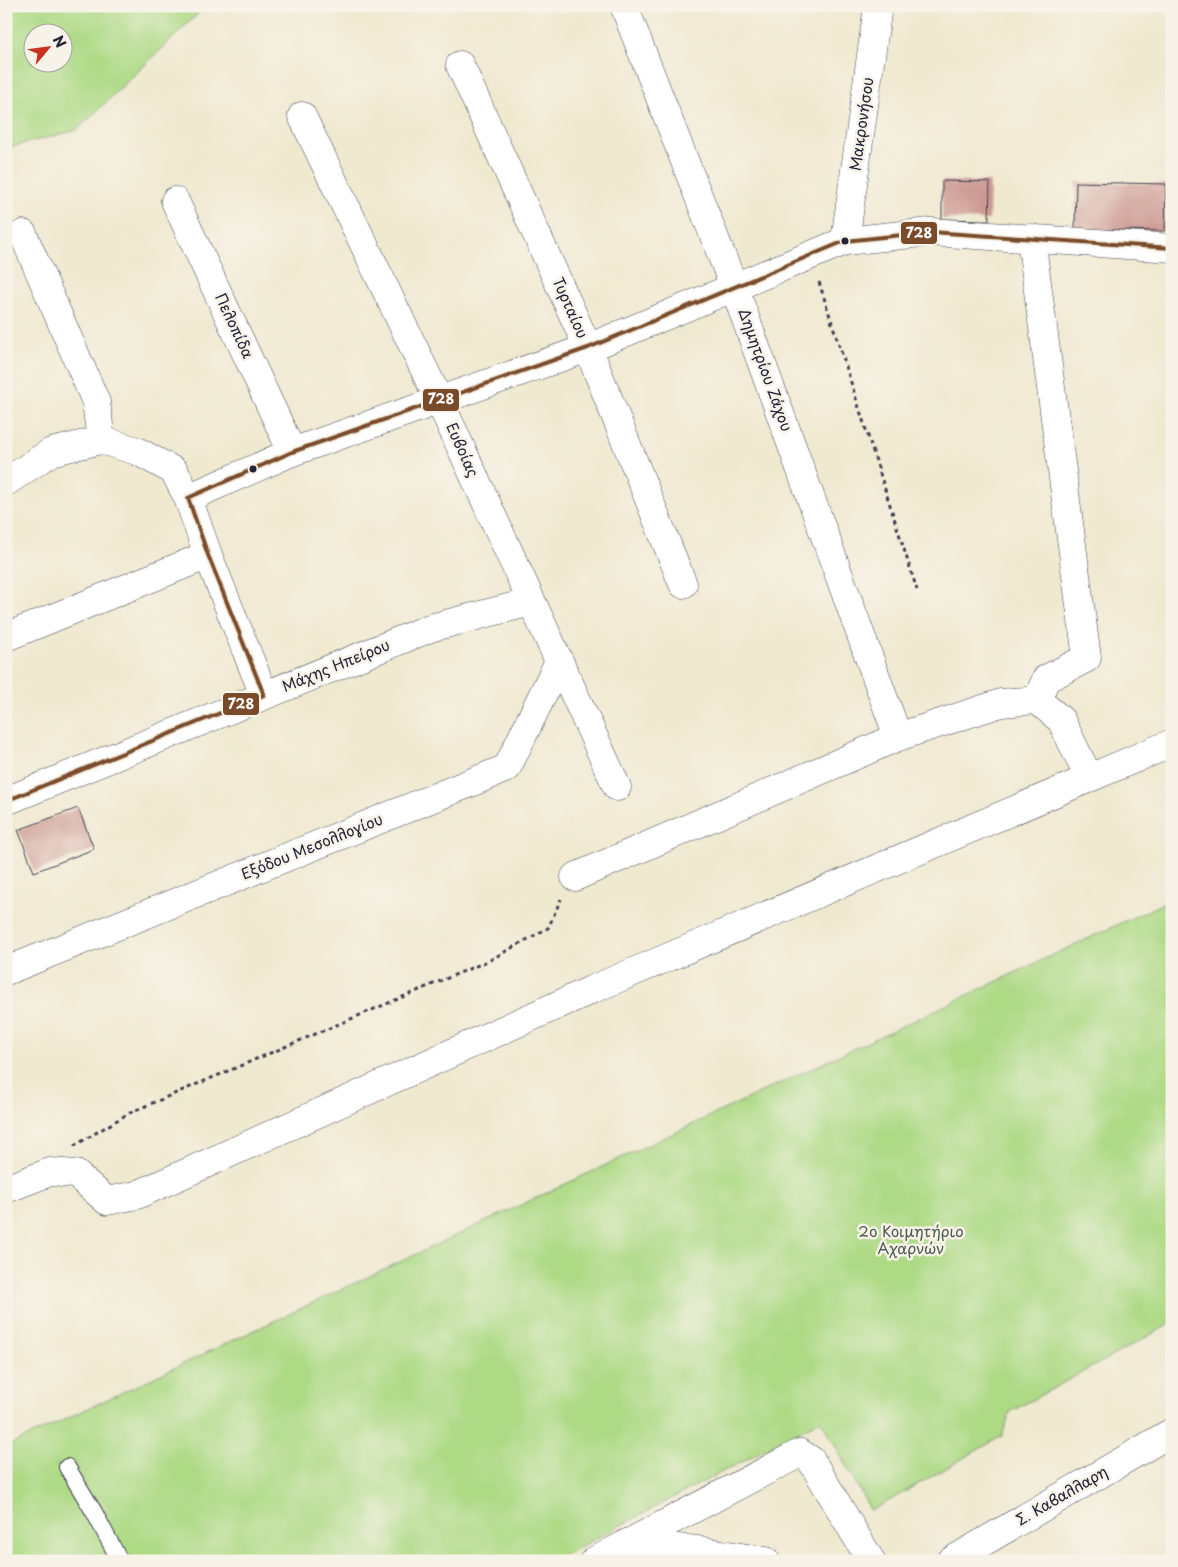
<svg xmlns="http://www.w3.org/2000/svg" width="1178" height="1567" font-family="'Playpen Sans',sans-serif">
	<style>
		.green { fill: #aeda86; stroke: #687e60; fill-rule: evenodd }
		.building { fill: #cc9992 }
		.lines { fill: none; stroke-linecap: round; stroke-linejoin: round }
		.service-casing { stroke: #414051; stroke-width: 18 }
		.minor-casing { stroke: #414051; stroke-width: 29 }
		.tertiary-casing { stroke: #414051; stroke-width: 29 }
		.path { stroke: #414051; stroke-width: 3; stroke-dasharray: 4 4; stroke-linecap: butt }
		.service { stroke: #fff; stroke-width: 16 }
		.minor { stroke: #fff; stroke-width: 28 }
		.tertiary { stroke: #fff; stroke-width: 28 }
		.bus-1-casing { stroke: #f7f3e8; stroke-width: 8 }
		.bus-1 { stroke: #7a4b2a; stroke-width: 4 }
		.bus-dot { fill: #22223b; stroke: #f7f3e8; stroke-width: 2 }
		.labels { text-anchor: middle; stroke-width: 5; stroke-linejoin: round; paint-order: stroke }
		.street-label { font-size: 15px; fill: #22223b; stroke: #f7f3e8 }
		.park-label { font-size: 15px; fill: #4c5952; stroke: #f7f3e8 }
		.line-badge { stroke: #f7f3e8; stroke-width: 2 }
		.badge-label { font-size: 14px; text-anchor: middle; font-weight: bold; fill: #fff }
	</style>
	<rect width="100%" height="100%" fill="#f7f3e8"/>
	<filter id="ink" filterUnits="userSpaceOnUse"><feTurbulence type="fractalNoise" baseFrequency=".02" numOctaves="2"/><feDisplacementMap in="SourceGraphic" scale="10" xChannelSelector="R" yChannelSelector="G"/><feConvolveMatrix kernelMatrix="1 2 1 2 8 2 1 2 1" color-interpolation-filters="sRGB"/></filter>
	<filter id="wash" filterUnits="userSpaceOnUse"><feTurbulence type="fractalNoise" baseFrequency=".0096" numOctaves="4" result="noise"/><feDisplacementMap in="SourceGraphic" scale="20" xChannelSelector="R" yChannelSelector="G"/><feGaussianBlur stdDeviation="1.12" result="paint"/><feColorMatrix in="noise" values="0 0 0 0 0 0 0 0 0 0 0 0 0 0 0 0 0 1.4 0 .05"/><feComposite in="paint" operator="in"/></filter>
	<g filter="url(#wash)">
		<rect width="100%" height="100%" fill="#efe9d0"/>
		<!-- green -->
		<g class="green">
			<path d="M6,6h200l-129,124 -71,18zM32,32h30v30h-30z"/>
			<path d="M1172,899v424l-162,89 -8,24 -131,75 -50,-91 -268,141h-547v-114z"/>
		</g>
		<g id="blocks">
			<!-- building -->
			<g class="building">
				<path d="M942,181l48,1 -1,38 -47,-1z"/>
				<path d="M1076,182l90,2 -1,47 -90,-2z"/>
				<path d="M78,808l16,41 -60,23 -16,-42z"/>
			</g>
		</g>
	</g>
	<g filter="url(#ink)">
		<use href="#blocks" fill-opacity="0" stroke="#414051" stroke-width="1"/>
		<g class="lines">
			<!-- service casing -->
			<g class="service-casing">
				<path id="service" d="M67,1467l27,45 26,49"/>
			</g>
			<!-- minor casing -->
			<g class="minor-casing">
				<g id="minor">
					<path d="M624,6l110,281 164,450"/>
					<path d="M460,65l128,283 95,236"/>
					<path d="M302,116l137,284 178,387"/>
					<path d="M175,201l117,251"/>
					<path d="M23,234l73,168 5,38"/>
					<path d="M1031,238l56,420 -41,21 -9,21"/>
					<path d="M845,241l33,-235"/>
					<path d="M6,482l45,-30 50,-12 36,11 37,20 14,27 20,57 56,140"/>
					<path d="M188,498l104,-46 296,-104 257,-107 86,-9 241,16"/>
					<path d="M6,637l202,-82"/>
					<path d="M6,801l424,-173 101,-26"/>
					<path d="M575,877l323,-140 103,-34 36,-3 24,20 28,58"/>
					<path d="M6,971l501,-203 52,-107"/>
					<path d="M627,1543l70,7 69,11"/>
					<path d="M594,1561l206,-108 11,7 60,101"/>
					<path d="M951,1561l221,-129"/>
				</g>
			</g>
			<!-- tertiary casing -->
			<g class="tertiary-casing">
				<path id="tertiary" d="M6,1189l44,-17 26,2 31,27 30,-6 454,-205 581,-247"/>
			</g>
			<!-- path -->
			<g class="path">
				<path d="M819,282l98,308"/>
				<path d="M74,1146l55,-33 361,-153 58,-32 13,-29"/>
			</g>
			<!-- service -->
			<use href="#service" class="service"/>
			<!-- minor -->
			<use href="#minor" class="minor"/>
			<!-- tertiary -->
			<use href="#tertiary" class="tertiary"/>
			<!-- bus-1 casing -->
			<g class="bus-1-casing">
				<path id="bus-1" d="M6,801l258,-106 -56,-140 -20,-57 104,-46 296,-104 257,-107 86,-9 241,16"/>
			</g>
			<!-- bus-1 -->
			<use href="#bus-1" class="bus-1"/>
		</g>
	</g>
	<!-- markers -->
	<g class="bus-dot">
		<circle cx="845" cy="241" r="4.5"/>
		<circle cx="253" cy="469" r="4.5"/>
	</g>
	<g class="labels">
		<!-- street labels -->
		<g class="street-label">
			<text transform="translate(862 124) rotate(-82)" y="5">Μακρονήσου</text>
			<text transform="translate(570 308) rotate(66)" y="5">Τυρταίου</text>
			<text transform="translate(234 326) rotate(65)" y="5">Πελοπίδα</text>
			<text transform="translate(765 370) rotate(70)" y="5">Δημητρίου Ζάχου</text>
			<text transform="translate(462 450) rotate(66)" y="5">Ευβοίας</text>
			<text transform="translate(336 666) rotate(-22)" y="5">Μάχης Ηπείρου</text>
			<text transform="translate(312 847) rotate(-22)" y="5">Εξόδου Μεσολλογίου</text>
			<text transform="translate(1062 1496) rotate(-30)" y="5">Σ. Καβαλλαρη</text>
		</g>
		<!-- park labels -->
		<g class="park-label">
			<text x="911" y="1237">2ο Κοιμητήριο<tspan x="911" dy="17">Αχαρνών</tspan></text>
		</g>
	</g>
	<g class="line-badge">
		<rect x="900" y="221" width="38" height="24" rx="5" fill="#7a4b2a"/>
		<rect x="422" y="388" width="38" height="24" rx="5" fill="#7a4b2a"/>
		<rect x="222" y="692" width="38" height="24" rx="5" fill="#7a4b2a"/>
	</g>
	<g class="badge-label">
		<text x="919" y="238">728</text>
		<text x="441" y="404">728</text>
		<text x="241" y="709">728</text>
	</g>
	<!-- margin -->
	<rect width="1178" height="1567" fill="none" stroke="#f7f3e8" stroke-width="25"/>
	<!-- north arrow -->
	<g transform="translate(48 48) rotate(61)"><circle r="24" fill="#f7f3e8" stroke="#a29fa3"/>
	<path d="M0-4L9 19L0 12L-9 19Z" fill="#c8321e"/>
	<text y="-8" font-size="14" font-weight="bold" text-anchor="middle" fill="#22223b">N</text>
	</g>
</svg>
